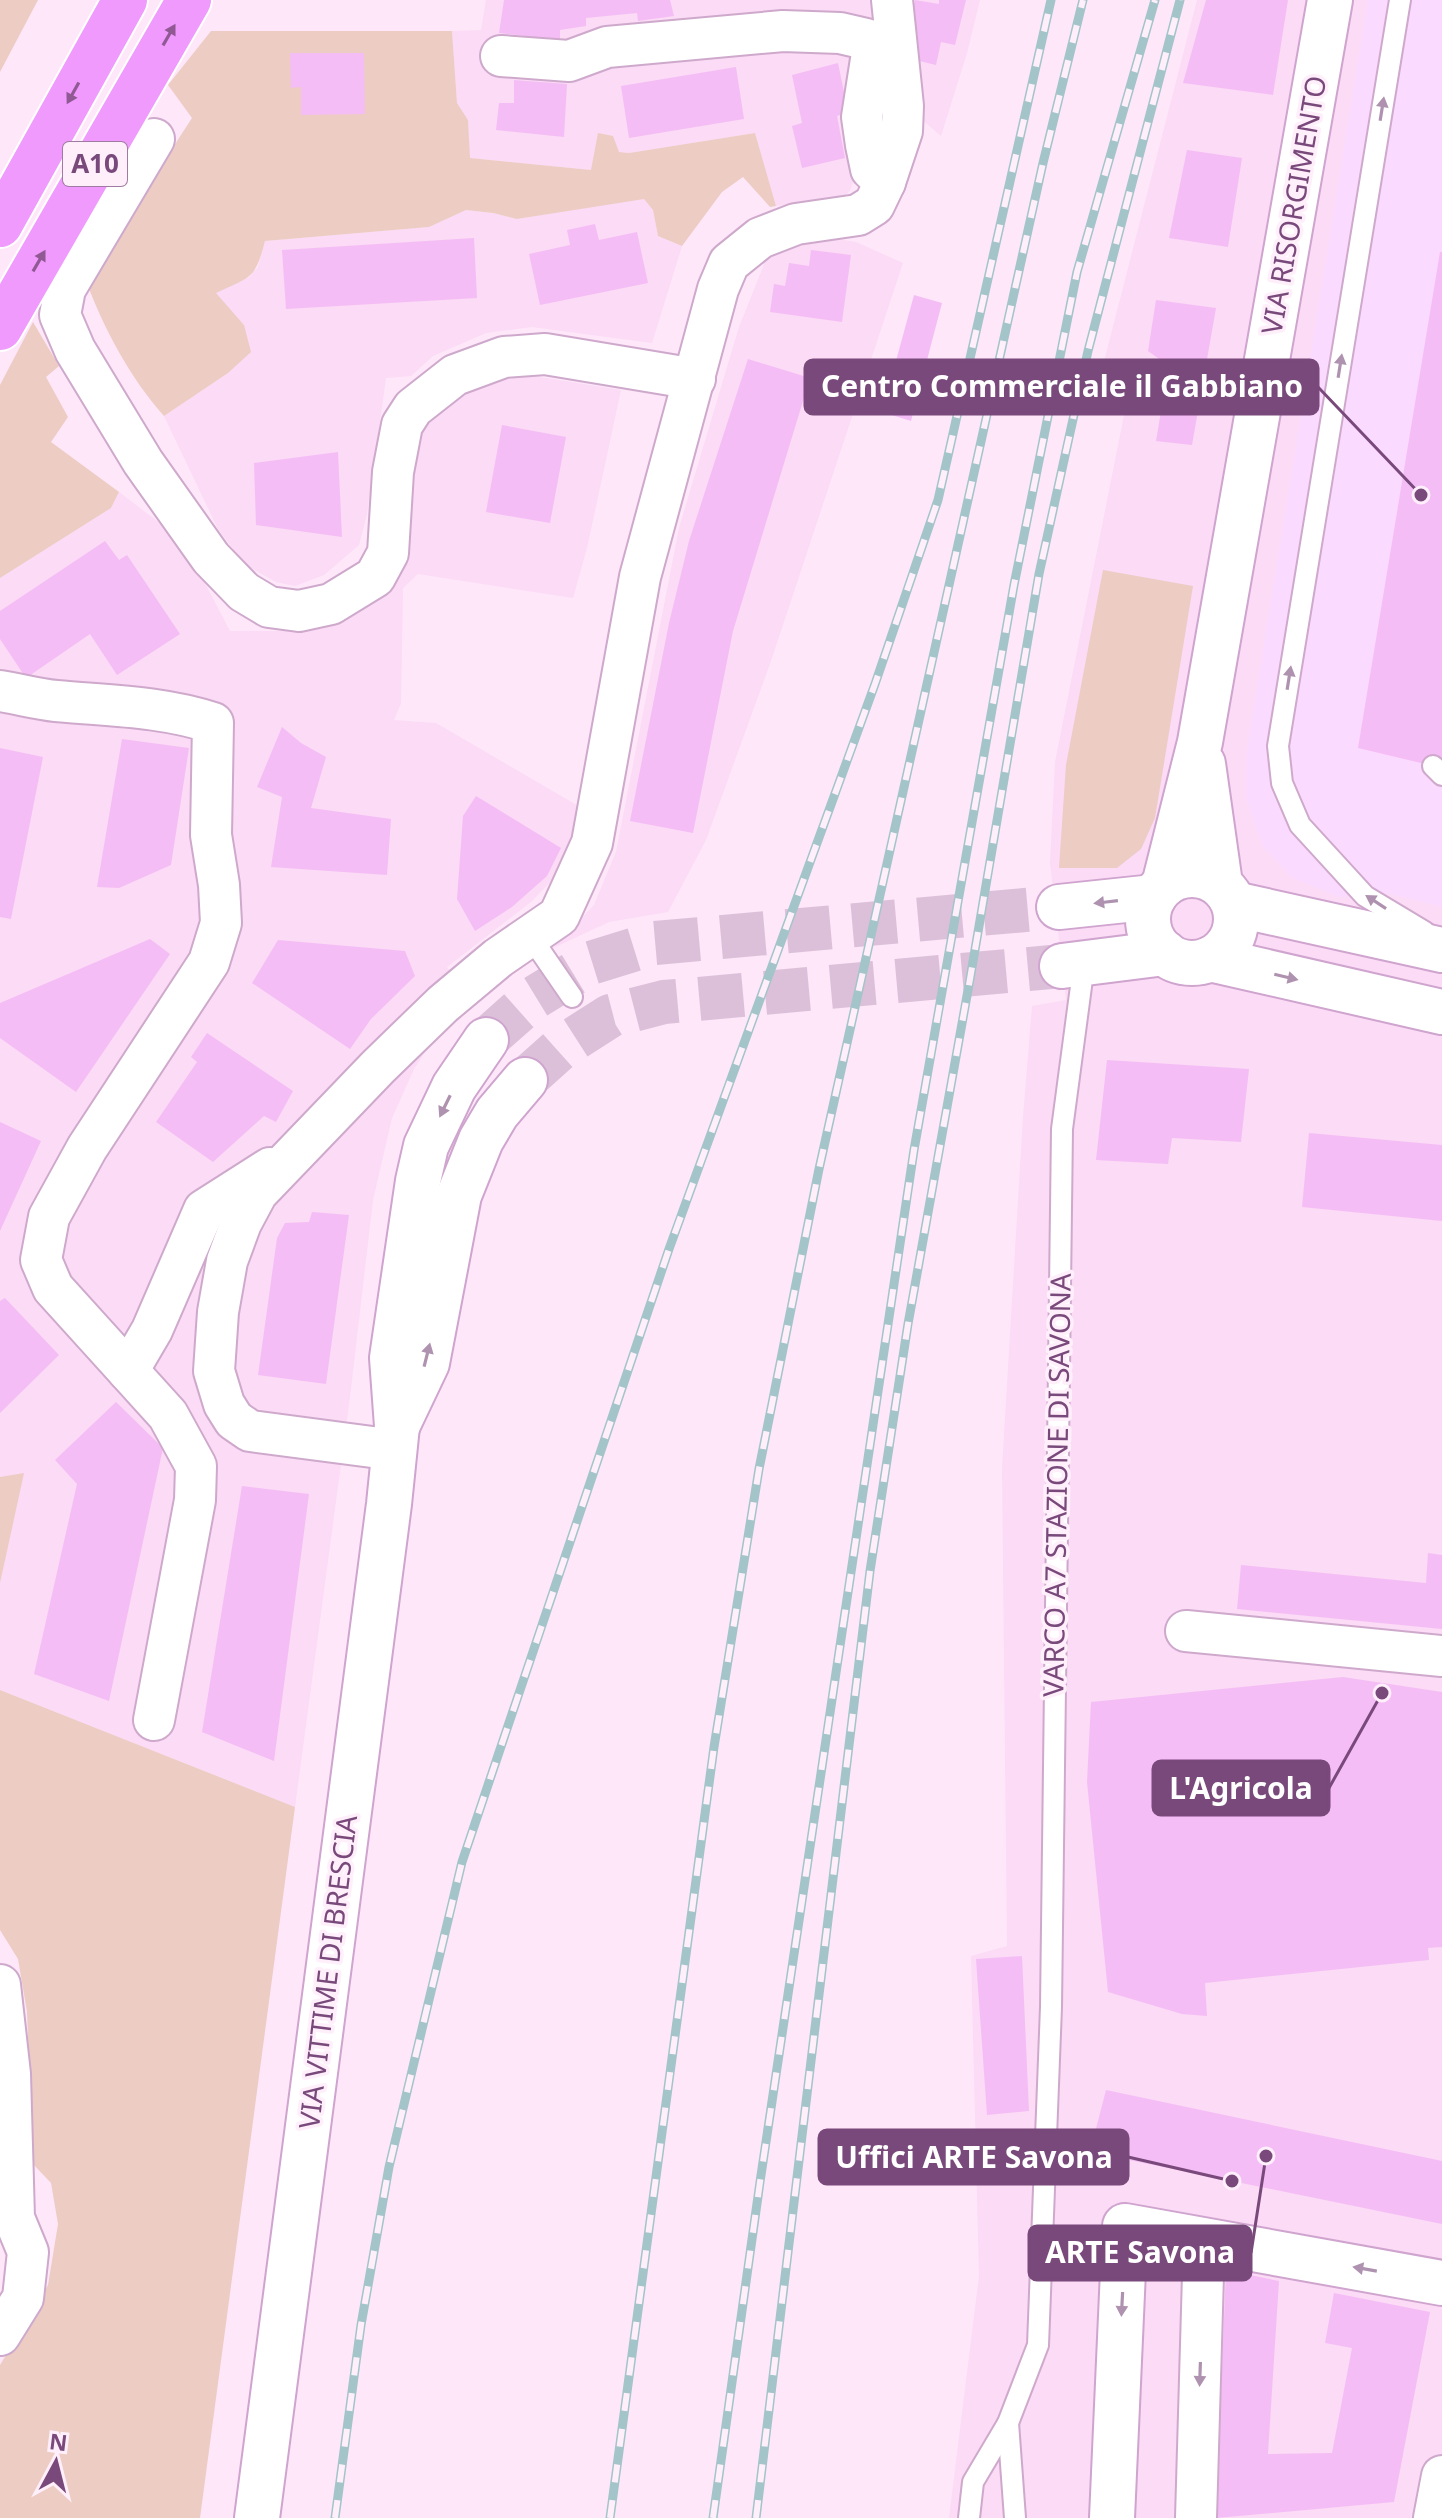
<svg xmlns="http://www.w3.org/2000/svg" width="1442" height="2518" font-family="'Noto Sans',sans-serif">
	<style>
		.residential { fill: #fbdbf5 }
		.commercial { fill: #fbdaff }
		.green { fill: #edccc4 }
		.building { fill: #f5bdf5 }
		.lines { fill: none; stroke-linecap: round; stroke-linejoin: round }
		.secondary-tunnel { stroke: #dcc0d9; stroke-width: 44; stroke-dasharray: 44 22; stroke-linecap: butt }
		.lane-casing { stroke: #cea9cc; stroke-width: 24 }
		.street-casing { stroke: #cea9cc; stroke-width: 44 }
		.secondary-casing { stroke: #cfa4ce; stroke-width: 48 }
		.highway-casing { stroke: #fff; stroke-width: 48 }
		.lane { stroke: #fff; stroke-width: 20 }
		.street { stroke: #fff; stroke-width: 40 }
		.secondary { stroke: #fff; stroke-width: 44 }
		.highway { stroke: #ef9afc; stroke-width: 44 }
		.rail-casing { stroke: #a3c4c9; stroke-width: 9 }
		.rail { stroke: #ffeffb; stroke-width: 6; stroke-dasharray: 18; stroke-linecap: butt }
		.oneway { fill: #905994 }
		.oneway2 { fill: #ae92af }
		.labels { text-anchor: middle; stroke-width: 7; stroke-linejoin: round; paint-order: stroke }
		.shield { fill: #ffeffb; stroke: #a07ba1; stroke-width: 2 }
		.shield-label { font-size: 26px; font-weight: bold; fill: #78497a }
		.street-label { font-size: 28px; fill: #78497a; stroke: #ffeffb }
		.leader { fill: none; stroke: #78497a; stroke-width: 3 }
		.callout-dot { fill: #78497a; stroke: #ffeffb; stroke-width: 3 }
		.callout { fill: #78497a; stroke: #78497a; stroke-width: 3 }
		.callout-label { font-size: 30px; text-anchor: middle; font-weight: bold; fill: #fff }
	</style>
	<rect width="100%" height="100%" fill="#fee7f9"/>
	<!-- residential -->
	<g class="residential">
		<path d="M486,0h494l-13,53 -26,83 -20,-17 -32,-46 -39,118 -15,14 -38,-2 -21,3 -21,-73 -126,20 -10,-1 -28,18 -122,-12 -1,-38 -11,-17 -5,-72 29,-1z"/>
		<path d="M1197,0h245v2518h-493l30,-242 -8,-320 36,-10 -5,-478 21,-351 9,-111 34,-6 -16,-137 5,-101 75,-377 -30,-8z"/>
		<path d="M631,199h13l9,11 5,26 24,10 -30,97 -120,-16 -46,6 -53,23 -22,20 -25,2 -19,136 -8,31 -35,30 -29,11 -19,-4 -32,-18 -26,-35 -54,-113 64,-43 16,-48 -29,-32 34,-16 9,-10 7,-26 164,-14 37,-17 27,3 25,6z"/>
		<path d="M820,236l36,6 47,21 -132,398 -65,179 -38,72 -59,10 -56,26 41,-43 22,-53 63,-324 60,-201 32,-80z"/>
		<path d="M509,372l112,18 -34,158 -14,50 -155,-24 -15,14 -2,115 -7,17 42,3 144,84 -7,43 -14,23 -28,29 -84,65 21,28 -25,29 -29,45 -22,49 -19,82 -23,197 -55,410 -295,-117v-107l23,-109 -23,3v-899l111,-70 8,-16 38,29 29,26 44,84h48l68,-10 40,-28 23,-67 6,-66 5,-29 16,-21 46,-29z"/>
	</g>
	<!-- commercial -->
	<path class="commercial" d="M1368,0h74v907l-52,-13 -50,3 -48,-19 -30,-33 -16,-47 1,-48z"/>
	<!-- green -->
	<g class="green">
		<path d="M0,0h38l-38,72z"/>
		<path d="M211,31h241l5,72 11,17 2,38 121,12 7,-37 15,3 6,16 10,1 126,-20 21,73 -6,1 -27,-30 -21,15 -40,54 -24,-10 -5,-26 -9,-11 -127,20 -24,-6 -27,-3 -37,17 -164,14c-10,39 -14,35 -49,52l28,32 7,27 -23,21 -64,43c-34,-38 -60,-87 -78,-135l106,-163 -24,-33z"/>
		<path d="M33,322l26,44 -13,11 22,40 -17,25 68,50 -8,16 -111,70v-193z"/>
		<path d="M1103,570l90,16 -38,232 -14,31 -24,19h-58l7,-103z"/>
		<path d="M24,1473l-22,101 -2,9v-106z"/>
		<path d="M0,1690l295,117 -95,711h-200v-153l48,-80 10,-61 -7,-41 -18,-19 -6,-152 -9,-53 -18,-29z"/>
	</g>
	<!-- building -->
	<g class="building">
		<path d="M504,0h166l4,16 -36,5 -1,-8 -51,5v8l-26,4v10l-61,-7z"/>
		<path d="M915,0l24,4v-4h27l-11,45 -14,-3 -5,23 -29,-7v-22z"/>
		<path d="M1206,0h82l-15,95 -90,-12z"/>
		<path d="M290,53h74l1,61 -64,1v-28l-10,1z"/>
		<path d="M838,63l10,49 -11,4 8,42 -43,10 -10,-42 10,-3 -10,-48z"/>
		<path d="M736,67l8,52 -115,19 -8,-52z"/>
		<path d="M514,80l53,4 -3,53 -68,-7 3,-27h15z"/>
		<path d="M1187,150l55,8 -14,89 -59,-9z"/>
		<path d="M595,224l4,16 38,-8 11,51 -108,22 -11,-51 41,-9 -3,-15z"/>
		<path d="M474,238l3,60 -191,11 -4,-59z"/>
		<path d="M811,250l40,5 -9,67 -72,-10 4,-28 11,2 4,-23 20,3z"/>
		<path d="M1440,252h2v516l-84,-20z"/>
		<path d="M914,295l28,8 -31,118 -29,-9z"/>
		<path d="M1156,300l60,8 -24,137 -36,-4 11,-65 -5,-15 -14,-10z"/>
		<path d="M748,359l62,19 -77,253 -40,202 -63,-12 39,-198 20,-82z"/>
		<path d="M502,425l64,12 -16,86 -64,-11z"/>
		<path d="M338,452l4,85 -86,-12 -2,-62z"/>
		<path d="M105,541l14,19 8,-5 53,79 -63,41 -27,-41 -64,44 -26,-39v-28z"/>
		<path d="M282,727l19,16 25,14 -15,51 80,11 -4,56 -116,-8 11,-70 -25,-10z"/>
		<path d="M122,739l67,9 -18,117 -52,23 -22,-1z"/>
		<path d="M0,748l43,9 -32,162 -11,-2z"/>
		<path d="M476,796l85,52 -14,28 -35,31 -37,24 -18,-32 6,-83z"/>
		<path d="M150,939l20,15 -94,138 -76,-54v-35z"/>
		<path d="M278,940l127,11 10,25 -44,43 -21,30 -98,-66z"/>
		<path d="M207,1033l86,58 -17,31 -12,-6 -51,46 -57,-40 41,-60 -6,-5z"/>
		<path d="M1107,1060l142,9 -8,73 -69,-4 -4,26 -72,-4z"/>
		<path d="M0,1122l41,19 -41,90z"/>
		<path d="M1309,1133l133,12v76l-140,-14z"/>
		<path d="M312,1212l37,3 -23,169 -68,-9 19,-137 8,-15 24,-1z"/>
		<path d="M5,1298l54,57 -59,58v-112z"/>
		<path d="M116,1402l47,46 -54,253 -75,-27 43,-190 -22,-24z"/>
		<path d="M242,1486l67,8 -35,267 -72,-29z"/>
		<path d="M1428,1553l14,2v74l-205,-20 4,-44 185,18z"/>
		<path d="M1343,1677l99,15v255l-14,1 1,12 -224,23 2,33 -25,-2 -74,-22 -21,-210 4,-80z"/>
		<path d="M1022,1956l7,155 -42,4 -11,-156z"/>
		<path d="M1106,2090l336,71v63l-352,-72z"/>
		<path d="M1226,2270l53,11 -11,173 64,-1 20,-105 -27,-5 9,-50 96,19 -36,190 -178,16z"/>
	</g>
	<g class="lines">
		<!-- secondary-tunnel -->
		<g class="secondary-tunnel">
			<path d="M486,1040l46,-41 59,-36 64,-20 404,-36"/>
			<path d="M525,1080l38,-34 47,-30 54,-14 398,-36"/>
		</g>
		<!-- lane casing -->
		<g class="lane-casing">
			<g id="lane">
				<path d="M1400,0l-122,746 4,37 18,42 65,71 60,36"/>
				<path d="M1433,766l9,9"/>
				<path d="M530,936l42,61"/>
				<path d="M1008,2423l7,95"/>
				<path d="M969,2518l4,-36 35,-59 30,-78 13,-338 11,-878 22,-165"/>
			</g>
		</g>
		<!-- street casing -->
		<g class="street-casing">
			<g id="street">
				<path d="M501,56l68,5 38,-14 176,-16 57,2 26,6 6,14 -10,64 4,28 5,24 14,13"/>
				<path d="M154,139l-89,150 -5,26 15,35 68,112 68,96 33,34 25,15 30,4 32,-7 44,-27 13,-24 5,-81 9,-47 11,-17 42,-33 49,-18 41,-3 150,25"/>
				<path d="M0,691c19,3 37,8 56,10 54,5 105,5 157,22l-2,112 8,50 2,38 -12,39 -122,186 -38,69 -8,43 12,28 115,127 28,51 -1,34 -41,220"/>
				<path d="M128,1371l24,-41 52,-120 66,-42"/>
				<path d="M395,1450l-145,-19 -16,-11 -10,-16 -10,-33 4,-59 9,-51 14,-38 16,-30 121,-126 65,-63 55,-46 61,-42 33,-73 48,-266 78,-288 11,-26 31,-25 36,-14 62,-9 16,-10 11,-23 17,-51 1,-25 -11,-106"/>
				<path d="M1186,1631l256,25"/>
				<path d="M0,1985l10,89 4,144 14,34 -5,46 -23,37"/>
				<path d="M1196,2518l8,-278"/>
				<path d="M1434,2518l8,-42"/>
			</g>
		</g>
		<!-- secondary casing -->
		<g class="secondary-casing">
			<g id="secondary">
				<path d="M1203,764l17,120"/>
				<circle cx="1192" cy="919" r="44"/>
				<path d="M1164,885l36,-143 130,-742"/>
				<path d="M1234,904l208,46"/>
				<path d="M1059,907l95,-10"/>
				<path d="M1210,959l232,53"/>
				<path d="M1062,966l103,-13"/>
				<path d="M398,1424l29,-61 32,-168 22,-55 16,-27 28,-33"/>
				<path d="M257,2518l132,-1014 8,-78 -5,-68 26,-177 8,-35 28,-59 32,-47"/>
				<path d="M1112,2518l13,-292 317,57"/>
			</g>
		</g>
		<!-- highway casing -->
		<g class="highway-casing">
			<g id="highway">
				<path d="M0,225l125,-225"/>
				<path d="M0,328l189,-328"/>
			</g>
		</g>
		<!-- lane -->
		<use href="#lane" class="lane"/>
		<!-- street -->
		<use href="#street" class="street"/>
		<!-- secondary -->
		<use href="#secondary" class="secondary"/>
		<!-- highway -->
		<use href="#highway" class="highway"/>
		<!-- rail casing -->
		<g class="rail-casing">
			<g id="rail">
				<path d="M335,2518l26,-193 28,-158 73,-305 207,-613 206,-565 63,-184 113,-500"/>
				<path d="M610,2518l104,-771 45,-278 60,-300 224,-1006 40,-163"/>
				<path d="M713,2518l47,-336 154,-1032 100,-565 63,-313 78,-272"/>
				<path d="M756,2518l114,-947 38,-247 62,-345 69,-405 49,-223 92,-351"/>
			</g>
		</g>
		<!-- rail -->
		<use href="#rail" class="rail"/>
	</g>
	<!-- one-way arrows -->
	<defs><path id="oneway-solid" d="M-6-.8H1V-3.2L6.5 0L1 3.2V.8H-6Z" transform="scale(2)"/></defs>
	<g class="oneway">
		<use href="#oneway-solid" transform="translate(169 35) rotate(-60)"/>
		<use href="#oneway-solid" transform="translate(73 93) rotate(119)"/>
		<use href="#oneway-solid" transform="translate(39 261) rotate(-60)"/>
	</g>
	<g class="oneway2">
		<use href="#oneway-solid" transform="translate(1382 109) rotate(-81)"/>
		<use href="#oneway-solid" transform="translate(1340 366) rotate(-81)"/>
		<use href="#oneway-solid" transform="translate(1289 678) rotate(-81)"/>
		<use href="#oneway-solid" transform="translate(1106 902) rotate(173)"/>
		<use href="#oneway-solid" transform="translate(1376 902) rotate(-147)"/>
		<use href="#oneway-solid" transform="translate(1286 977) rotate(13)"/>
		<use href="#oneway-solid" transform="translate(445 1106) rotate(116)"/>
		<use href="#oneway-solid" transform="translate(427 1355) rotate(-76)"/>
		<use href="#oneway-solid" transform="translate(1365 2269) rotate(-170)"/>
		<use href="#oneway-solid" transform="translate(1122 2304) rotate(93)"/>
		<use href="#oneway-solid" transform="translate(1200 2374) rotate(92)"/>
	</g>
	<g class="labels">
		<!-- shield labels -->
		<rect class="shield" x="63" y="142" width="64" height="44" rx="6"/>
		<g class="shield-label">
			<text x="95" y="173">A10</text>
		</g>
		<!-- street labels -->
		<g class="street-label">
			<text transform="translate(1294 205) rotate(-80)" y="10">VIA RISORGIMENTO</text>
			<text transform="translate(1057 1485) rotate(-89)" y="10">VARCO A7 STAZIONE DI SAVONA</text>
			<text transform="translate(328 1972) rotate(-83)" y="10">VIA VITTIME DI BRESCIA</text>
		</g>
	</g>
	<!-- callouts -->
	<path class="leader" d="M1421 495L1318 387M1382 1693L1329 1788M1232 2181L1128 2157M1266 2156L1251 2253"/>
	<g class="callout-dot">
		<circle cx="1421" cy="495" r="8"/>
		<circle cx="1382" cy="1693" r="8"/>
		<circle cx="1232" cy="2181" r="8"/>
		<circle cx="1266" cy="2156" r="8"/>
	</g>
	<g class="callout">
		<rect x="805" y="360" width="513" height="54" rx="8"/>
		<rect x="1153" y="1761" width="176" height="54" rx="8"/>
		<rect x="819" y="2130" width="309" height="54" rx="8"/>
		<rect x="1029" y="2226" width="222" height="54" rx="8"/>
	</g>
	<g class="callout-label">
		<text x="1062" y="397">Centro Commerciale il Gabbiano</text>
		<text x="1241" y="1799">L'Agricola</text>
		<text x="974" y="2168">Uffici ARTE Savona</text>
		<text x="1140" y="2263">ARTE Savona</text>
	</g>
	<!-- north arrow -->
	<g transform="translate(56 2462) rotate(7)" stroke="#ffeffb" stroke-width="6" paint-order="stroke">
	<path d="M0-6L14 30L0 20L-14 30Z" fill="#78497a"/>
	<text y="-12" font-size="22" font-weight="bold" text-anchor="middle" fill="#78497a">N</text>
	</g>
</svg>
